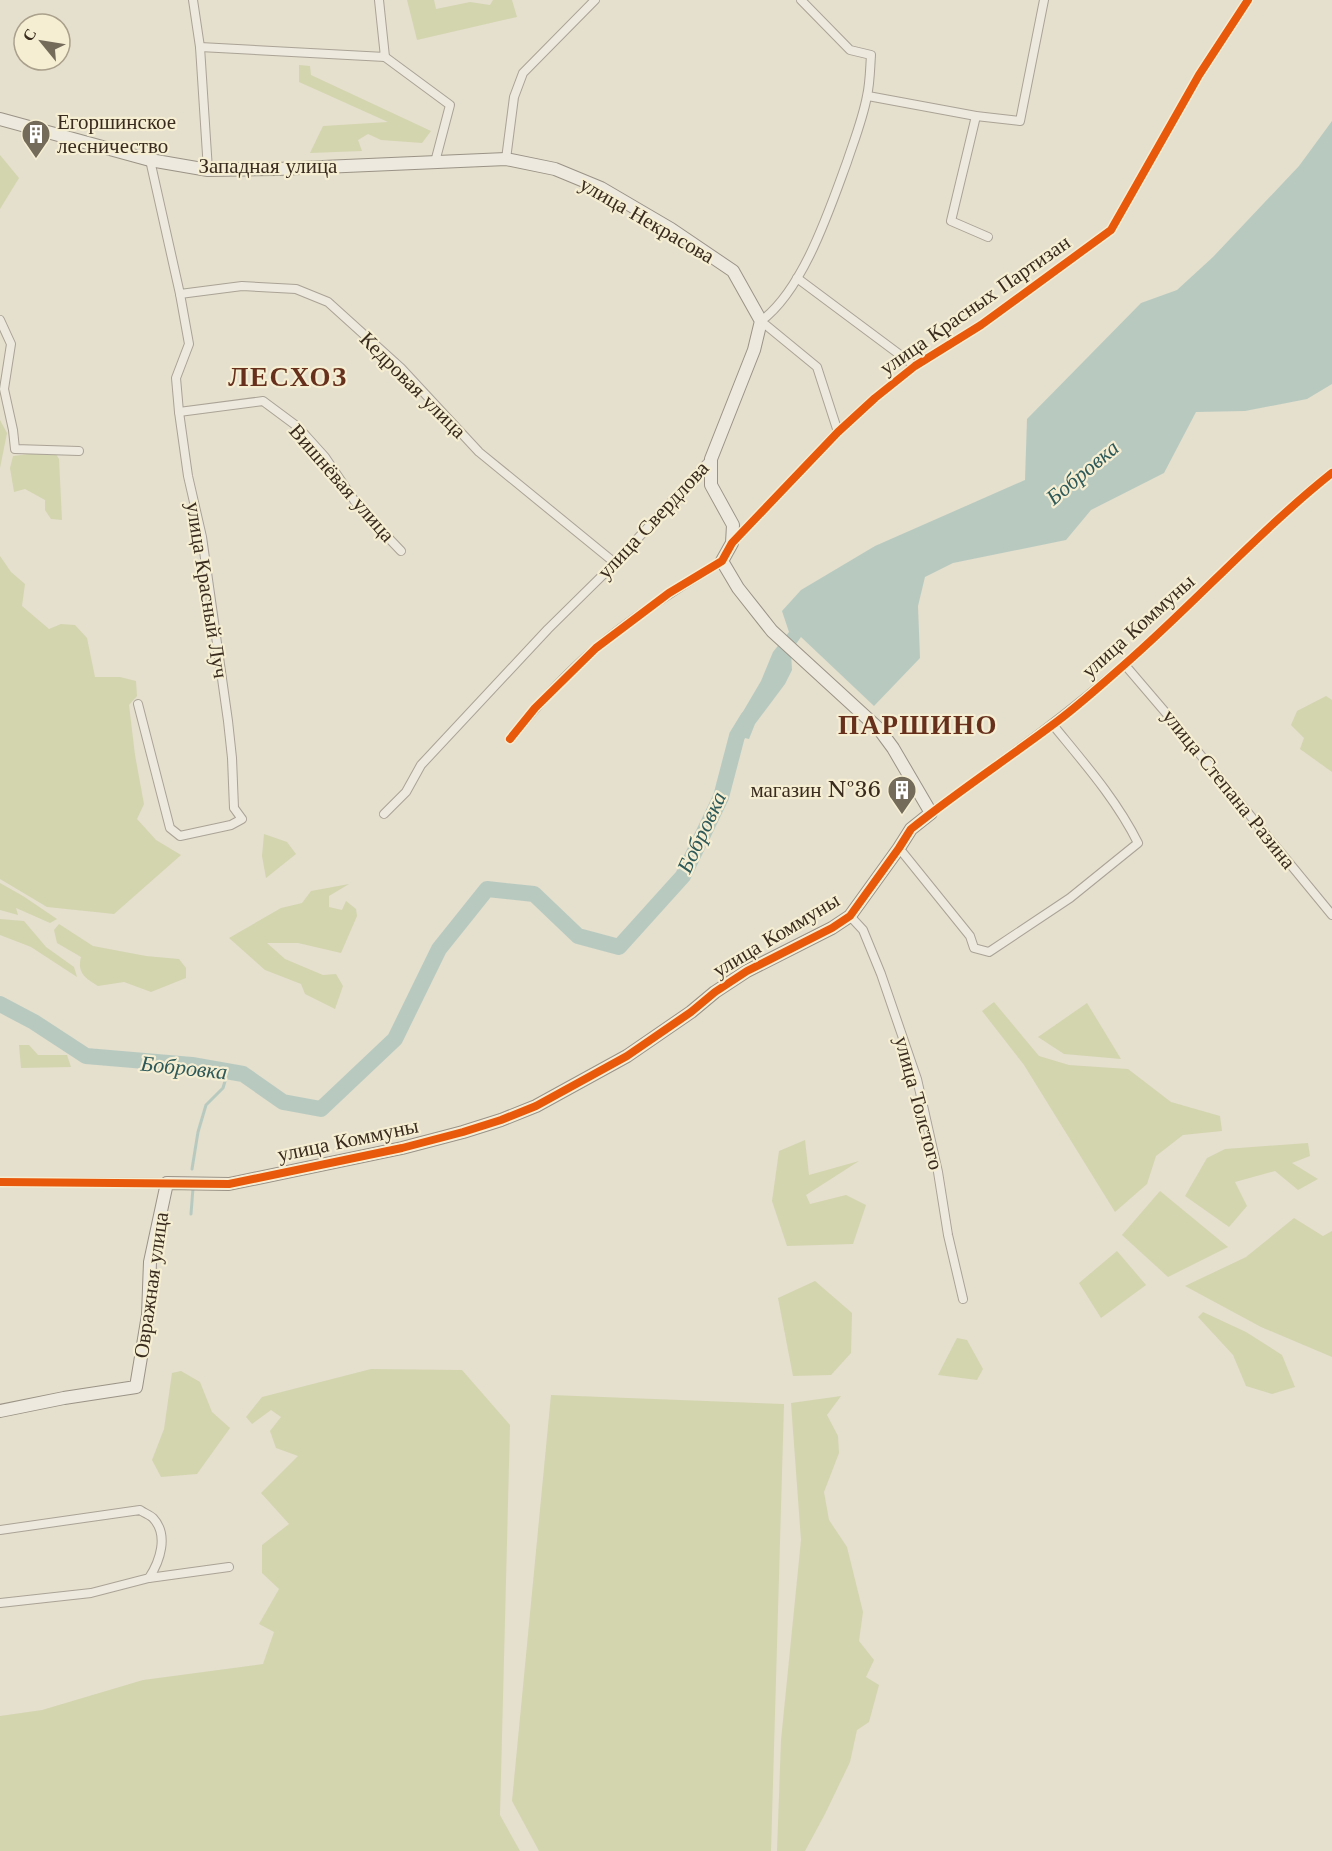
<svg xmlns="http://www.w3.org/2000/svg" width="1332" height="1851" font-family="'Libre Baskerville',serif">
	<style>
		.green { fill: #d3d5af }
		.water { fill: #b8cac0 }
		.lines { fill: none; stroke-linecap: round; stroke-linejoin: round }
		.stream { stroke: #b8cac0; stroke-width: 3 }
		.river { stroke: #b8cac0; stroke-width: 16 }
		.street-casing { stroke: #aaa396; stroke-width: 10 }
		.secondary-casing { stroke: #9a9386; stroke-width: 14 }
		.street { stroke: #ede9de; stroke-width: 8 }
		.secondary { stroke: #ede9de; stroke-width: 12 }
		.cycleway-casing { stroke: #f6eed3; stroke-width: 11 }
		.cycleway { stroke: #e8590c; stroke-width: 8 }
		.labels { text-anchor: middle; stroke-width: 4.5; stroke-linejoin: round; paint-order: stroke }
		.poi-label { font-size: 21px; fill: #392c1e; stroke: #f6eed3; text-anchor: start }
		.street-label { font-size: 21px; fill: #392c1e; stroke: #f6eed3 }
		.water-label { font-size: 22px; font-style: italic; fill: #2d5958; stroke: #f6eed3 }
		.district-label { font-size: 27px; font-weight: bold; letter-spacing: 1.5px; fill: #66301c; stroke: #f6eed3 }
	</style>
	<rect width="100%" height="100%" fill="#e5dfcd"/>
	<!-- green -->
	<g class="green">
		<path d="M407,0h27l2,9 34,-7 20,3 3,-5h19l5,17 -100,23z"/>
		<path d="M299,65l11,1 1,9 120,56 -9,12 -41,-3 -13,-6 -10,6 4,11 -52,2 13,-27 65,-4 -89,-40z"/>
		<path d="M0,155l19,23 -19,31z"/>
		<path d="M0,420l7,13 -7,35z"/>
		<path d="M54,451l5,8 3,61 -11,-1 -6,-9v-10l-20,-11 -11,3 -4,-24 3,-12z"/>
		<path d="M0,556l11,16 14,12 -3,22 27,23 12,-5 14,1 12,13 8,39h25l16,4 1,15 -8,9 6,50 9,49 -7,15 19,21 25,15 -67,59 -67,-7 -47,-28z"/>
		<path d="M1326,696l6,4v72l-32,-23 4,-11 -13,-13 6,-14z"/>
		<path d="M264,834l23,8 9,12 -30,24 -4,-22z"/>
		<path d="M0,883l23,13 34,23 -7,4 -34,-15 2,7 -18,-5z"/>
		<path d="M349,884l-20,12v11l13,3 4,-9 10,8 1,7 -16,37 -43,-10h-31l18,16 38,16 13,-1 7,12 -8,23 -30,-15 -4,-10 -36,-14 -36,-32 52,-30 21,-5 9,-12z"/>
		<path d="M0,919l24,2 22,26 28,20 3,10 -46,-30 -31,-12z"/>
		<path d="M59,924l34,22 53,10 33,3 7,9v10l-35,14 -27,-10 -26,4c-13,-8 -21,-13 -17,-29l-24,-14 -3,-13z"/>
		<path d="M994,1002l45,54 30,9 59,4 43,33 49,14 2,15 -39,4 -27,21 -9,28 -32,28 -91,-147 -42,-54z"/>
		<path d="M1087,1003l34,56 -57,-5 -26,-17z"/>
		<path d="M19,1045h10l9,10h29l4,12 -50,1z"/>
		<path d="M805,1140l4,35 50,-14 -53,34 4,9 36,-9 20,10 -13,39 -66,2 -15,-45 7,-50z"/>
		<path d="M1308,1143l2,13 -18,7 26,16 -20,11 -23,-19 -40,11 12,24 -18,21 -44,-31 22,-38 18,-9z"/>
		<path d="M1160,1191l68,56 -60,30 -46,-42z"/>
		<path d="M1294,1218l29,18 9,-5v126l-71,-30 -76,-41 61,-29z"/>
		<path d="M1117,1251l29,34 -45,33 -22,-35z"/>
		<path d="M815,1281l37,32 -1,40 -20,22 -38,1 -15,-78z"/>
		<path d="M1203,1312l43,20 36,23 13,32 -23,7 -26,-8 -13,-31 -35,-38z"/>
		<path d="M957,1338l10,2 16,29 -6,11 -39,-5z"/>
		<path d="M371,1369l91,1 48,55 -10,390 20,36h-520v-135l42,-6 101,-30 120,-16 11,-32 -15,-8 20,-35 -17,-16v-28l27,-21 -28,-31 37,-37 -22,-8 -6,-17 11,-14 -10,-7 -19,14 -6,-7 16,-20z"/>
		<path d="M181,1371l19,11 12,30 18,16 -33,46 -36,3 -9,-17 12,-31 8,-56z"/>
		<path d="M551,1395l233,9 -13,447h-232l-27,-50z"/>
		<path d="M841,1396l-14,19 11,21 1,17 -15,39 5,28 18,27 16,65 -4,29 15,19 -8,17 13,8 -10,37 -12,8 -7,32 -25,52 -20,37h-28l4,-111 20,-200 -10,-137z"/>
	</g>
	<!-- water -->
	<path class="water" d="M1332,121v263l-25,15 -62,12 -49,1 -32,61 -73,37 -25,30 -113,23 -28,14 -7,29 2,52 -46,48 -73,-69 -10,14 1,19 -7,14 -30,40 -6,15 -12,-3 -6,-4 30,-51 12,-29 16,-20 -7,-21 19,-21 74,-44 150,-66 2,-61 114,-116 36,-13 36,-33 86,-91z"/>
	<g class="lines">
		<!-- stream -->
		<g class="stream">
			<path d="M192,1169l6,-37 8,-27 17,-17 5,-17"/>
			<path d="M191,1214l2,-26"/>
		</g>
		<!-- river -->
		<path class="river" d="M0,1004l34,18 52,34 106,9 51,9 40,28 38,7 74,-70 44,-90 48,-60 47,5 44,42 41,11 64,-71 38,-79 16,-61 11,-18"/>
		<!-- street casing -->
		<g class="street-casing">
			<g id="street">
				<path d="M193,0l7,47 8,123"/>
				<path d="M801,0l49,50 21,5c-1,14 -1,28 -4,41 -4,22 -13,45 -20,66 -18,49 -44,128 -86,159l56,46 21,65"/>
				<path d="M200,47l185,10 -6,-57"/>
				<path d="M385,57l65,48 -15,57"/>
				<path d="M868,96l108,20 44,5 24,-121"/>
				<path d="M976,116l-25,105 37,16"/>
				<path d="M506,159l8,-62 9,-24 72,-73"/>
				<path d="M797,278l118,88"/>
				<path d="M180,294l62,-8 54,3 32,13 73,66 78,84 136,111"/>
				<path d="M0,320l11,24 -7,45 9,41 2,19 64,2"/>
				<path d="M179,412l84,-11 35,26 27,30 33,49 43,45"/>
				<path d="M732,543l106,-111 37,-34 40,-32 66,-41 130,-95 88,-155 49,-75"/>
				<path d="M1125,665l41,48 166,202"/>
				<path d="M138,704l32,124 10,8 51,-11 11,-6 -8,-11 -2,-50 -4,-37 -26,-184 -14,-61 -9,-64 -3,-34 13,-34 -9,-50 -30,-134"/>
				<path d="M510,739c26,-32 54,-64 86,-91 39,-33 83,-61 126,-87"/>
				<path d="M931,813c66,-48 133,-95 194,-149 71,-62 134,-133 207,-191"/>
				<path d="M384,814l22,-22 15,-27 127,-136 67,-66 96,-104"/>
				<path d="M899,848l71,88 4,12 15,4 81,-54 68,-55c-22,-44 -54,-80 -85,-118"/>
				<path d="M850,916l13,14 18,44 36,105 21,93 10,63 15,64"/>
				<path d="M0,1182l167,1"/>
				<path d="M0,1530l140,-20c4,3 10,5 13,8 16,17 7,43 -4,60l-58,15 -91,10"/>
				<path d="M149,1578l80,-11"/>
			</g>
		</g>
		<!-- secondary casing -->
		<g class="secondary-casing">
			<path id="secondary" d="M0,119l150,41 58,10 69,-1 229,-10 49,10 46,19 70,41 62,42 28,50 -7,29 -43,109v26l22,40 -1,18 -10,18 16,27 34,43 107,98 14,19 38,65 -20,16 -12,19 -49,68 -18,12 -85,43 -32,21 -24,20 -64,44 -91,50 -35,14 -38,12 -61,16 -173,36 -62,-1 -17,79 -2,53 -12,72 -72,11 -64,13"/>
		</g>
		<!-- street -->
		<use href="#street" class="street"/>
		<!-- secondary -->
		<use href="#secondary" class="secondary"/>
		<!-- cycleway casing -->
		<g class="cycleway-casing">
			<g id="cycleway">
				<path d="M510,739l25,-31 61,-60 73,-55 53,-32 10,-18 106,-111 37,-34 40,-32 66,-41 130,-95 88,-155 49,-75"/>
				<path d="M0,1182l229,2 173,-36 61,-16 38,-12 35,-14 91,-50 64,-44 24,-20 32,-21 85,-43 18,-12 49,-68 12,-19c45,-36 93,-68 140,-103 25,-18 49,-40 73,-61 71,-62 134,-133 208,-192"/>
			</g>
		</g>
		<!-- cycleway -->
		<use href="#cycleway" class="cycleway"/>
	</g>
	<!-- icons -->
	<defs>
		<g id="building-pin" transform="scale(1.5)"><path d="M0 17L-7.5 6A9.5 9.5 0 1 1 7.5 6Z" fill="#756b5b" stroke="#f6eed3"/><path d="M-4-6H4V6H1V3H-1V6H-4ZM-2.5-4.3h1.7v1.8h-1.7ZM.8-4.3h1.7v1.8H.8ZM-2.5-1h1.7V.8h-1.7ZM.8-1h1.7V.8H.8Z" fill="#fff"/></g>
	</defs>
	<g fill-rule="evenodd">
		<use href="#building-pin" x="36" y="134"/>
		<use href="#building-pin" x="902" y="790"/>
	</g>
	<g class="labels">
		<!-- poi labels -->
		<g class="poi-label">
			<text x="57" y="129">Егоршинское<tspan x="57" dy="24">лесничество</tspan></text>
			<text x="881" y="797" text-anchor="end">магазин №36</text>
		</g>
		<!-- street labels -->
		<g class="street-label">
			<text x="268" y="173">Западная улица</text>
			<text transform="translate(647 220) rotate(30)" y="7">улица Некрасова</text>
			<text transform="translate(975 305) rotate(-35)" y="7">улица Красных Партизан</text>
			<text transform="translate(413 385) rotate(45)" y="7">Кедровая улица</text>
			<text transform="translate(342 483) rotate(49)" y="7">Вишнёвая улица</text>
			<text transform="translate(653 520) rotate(-47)" y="7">улица Свердлова</text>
			<text transform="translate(207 590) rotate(81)" y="7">улица Красный Луч</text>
			<text transform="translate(1138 626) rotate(-42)" y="7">улица Коммуны</text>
			<text transform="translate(1229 789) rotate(51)" y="7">улица Степана Разина</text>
			<text transform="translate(776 935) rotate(-31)" y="7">улица Коммуны</text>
			<text transform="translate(919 1103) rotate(75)" y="7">улица Толстого</text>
			<text transform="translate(348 1140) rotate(-12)" y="7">улица Коммуны</text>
			<text transform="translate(151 1285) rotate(-82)" y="7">Овражная улица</text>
		</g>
		<!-- water labels -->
		<g class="water-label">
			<text transform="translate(1082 472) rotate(-40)" y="8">Бобровка</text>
			<text transform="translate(701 832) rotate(-65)" y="8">Бобровка</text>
			<text transform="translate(184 1067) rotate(6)" y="8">Бобровка</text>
		</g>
		<!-- district labels -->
		<g class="district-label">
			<text x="288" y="386">ЛЕСХОЗ</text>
			<text x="918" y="734">ПАРШИНО</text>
		</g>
	</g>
	<!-- north arrow -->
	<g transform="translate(42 42) rotate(300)"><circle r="28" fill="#f6eed3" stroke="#aaa08b" stroke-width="1.5"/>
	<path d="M0-4.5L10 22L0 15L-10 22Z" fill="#756b5b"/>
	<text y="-9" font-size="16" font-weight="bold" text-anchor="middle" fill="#392c1e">С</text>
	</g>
</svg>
